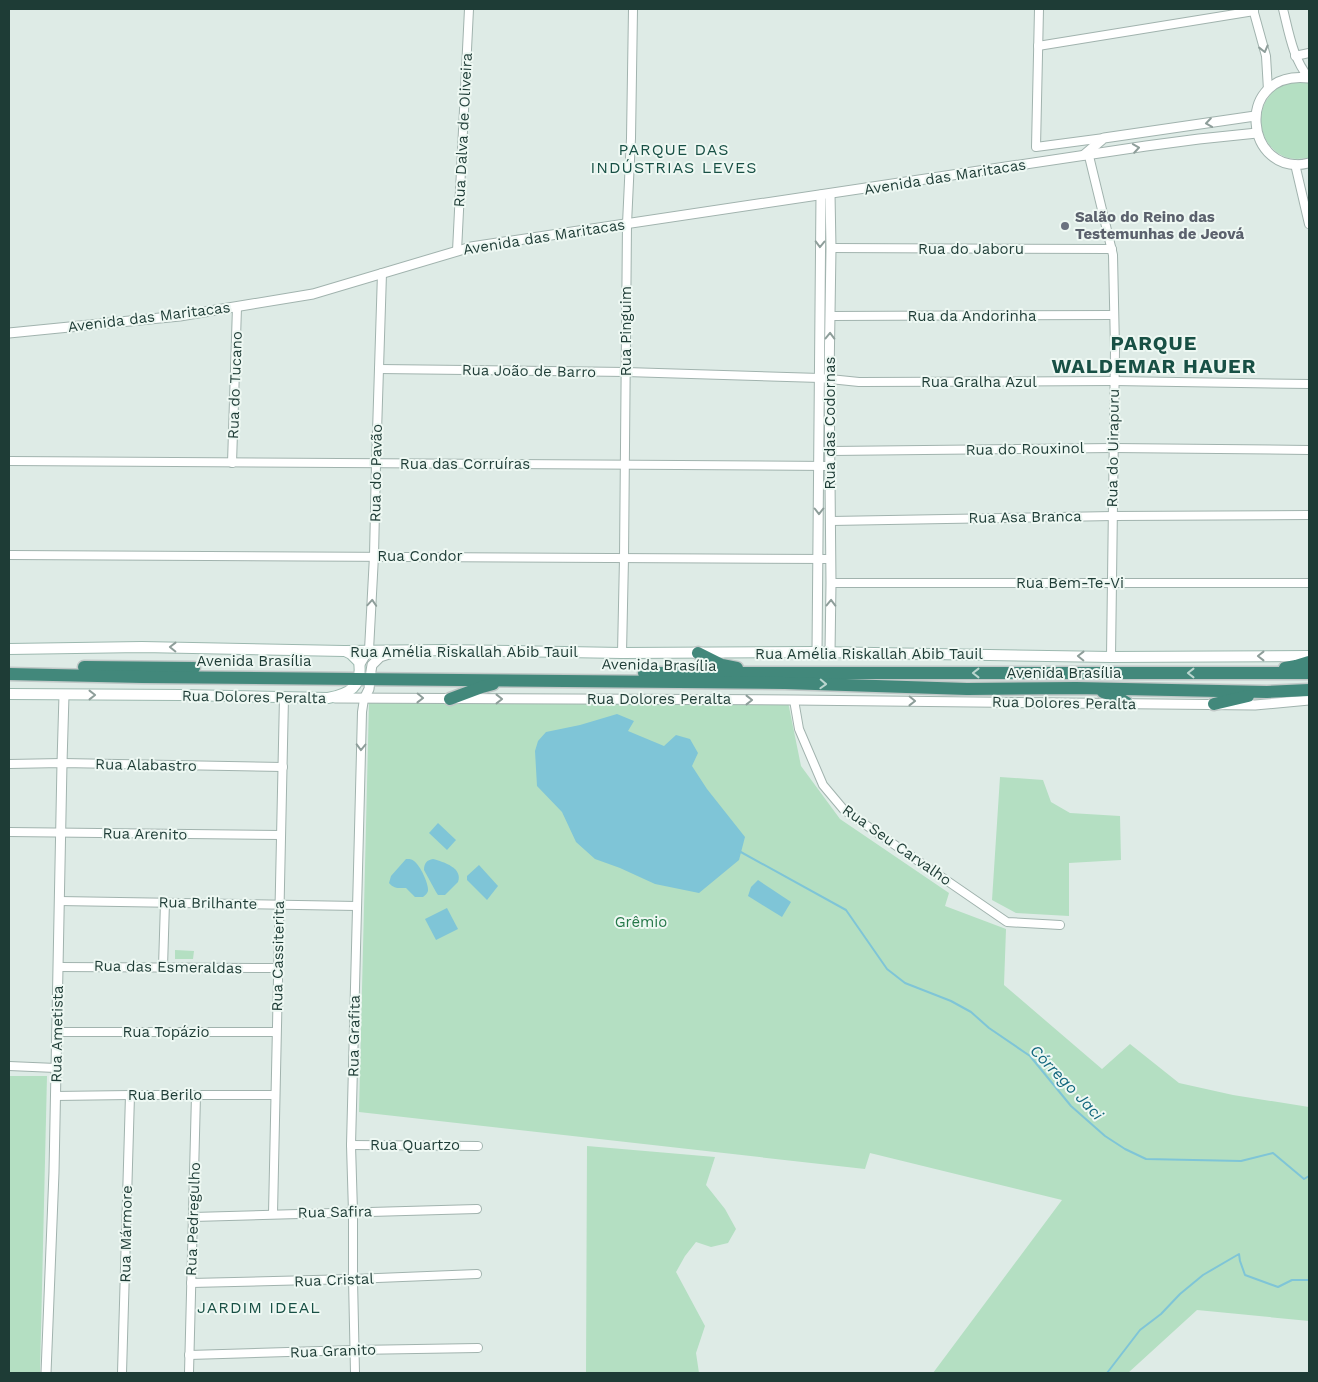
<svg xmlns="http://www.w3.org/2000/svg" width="1318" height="1382" font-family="'Work Sans',sans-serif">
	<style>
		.green { fill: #b4dfc2 }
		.water { fill: #7fc5d7 }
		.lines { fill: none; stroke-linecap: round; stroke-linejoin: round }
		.stream { stroke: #7fc5d7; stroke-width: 2 }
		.minor-casing { stroke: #a1b3ae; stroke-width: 10 }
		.tertiary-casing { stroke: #a1b3ae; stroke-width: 11 }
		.secondary-casing { stroke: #9cb8af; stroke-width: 12 }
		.trunk-casing { stroke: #c0c8c7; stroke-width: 15 }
		.minor { stroke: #fff; stroke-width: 8 }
		.tertiary { stroke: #fff; stroke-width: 9 }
		.secondary { stroke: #fff; stroke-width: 10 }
		.trunk { stroke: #42887b; stroke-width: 12 }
		.oneway { stroke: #8e9e9a }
		.oneway2 { stroke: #bad6cf }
		.worship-dot { fill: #6b7280; stroke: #eef8f3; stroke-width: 2 }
		.labels { text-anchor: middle; stroke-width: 4; stroke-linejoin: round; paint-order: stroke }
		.street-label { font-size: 15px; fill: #1e3c36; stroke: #eef8f3 }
		.worship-label { font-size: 15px; font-weight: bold; fill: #5b616d; stroke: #eef8f3; text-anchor: start }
		.park-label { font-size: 15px; fill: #247748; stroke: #eef8f3 }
		.neighbourhood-label { font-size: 16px; letter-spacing: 1px; fill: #185045; stroke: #eef8f3 }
		.water-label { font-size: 16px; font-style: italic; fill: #12677e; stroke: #eef8f3 }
		.district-label { font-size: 20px; font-weight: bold; letter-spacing: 1px; fill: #185045; stroke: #eef8f3 }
	</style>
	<rect width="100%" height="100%" fill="#deebe6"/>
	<!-- green -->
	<g class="green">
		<path d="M1309,81v77c-9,1 -18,2 -26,-2 -24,-12 -29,-43 -12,-62 3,-5 9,-10 15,-11 7,-2 16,-1 23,-2z"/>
		<path d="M369,702h419l13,64 39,53 109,74 -4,13 61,23 -2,56 98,84 28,-25 49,39 54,12 76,12v214l-112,-11 -69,63h-195l129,-173 -192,-47 -5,16 -506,-57z"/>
		<path d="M1000,777l43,3 8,22 19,11 50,3 1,44 -52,3v53l-53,-3 -24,-13z"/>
		<path d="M175,950l19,1 -1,8h-18z"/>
		<path d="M9,1076h38l-7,297h-31z"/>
		<path d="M587,1146l128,11 -9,28 19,24 11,20 -8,14 -17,4 -15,-5 -11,14 -9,16 29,54 -9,27 3,20h-113z"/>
	</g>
	<!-- water -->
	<g class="water">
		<path d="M617,714l17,7 -6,10 36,15 12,-11 14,4 8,14 -6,13 15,23 38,48 -6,23 -40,33 -44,-9 -35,-16 -25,-9 -19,-17 -14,-30 -25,-26 -2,-35 3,-10 8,-9 34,-7z"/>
		<path d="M438,823l18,17 -9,10 -18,-17z"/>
		<path d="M406,859c4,0 5,0 8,2 6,4 15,23 14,30 -1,3 -3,4 -5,6h-8l-9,-9c-7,0 -12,1 -17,-5l2,-7z"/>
		<path d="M433,859c11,3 30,9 25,23l-13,13h-7l-2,-3 -12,-22c0,-7 3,-10 9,-11z"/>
		<path d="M479,865l19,21 -11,14 -20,-20v-4z"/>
		<path d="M758,880l33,22 -9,15 -34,-21 3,-9z"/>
		<path d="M447,908l11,21 -22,11 -11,-21z"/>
	</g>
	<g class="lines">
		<!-- stream -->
		<g class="stream">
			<path d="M739,851l107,59 41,59 18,14 46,18 20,11 18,16 41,28 41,50 34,30 20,13 21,10 95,2 32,-8 31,26 5,-3"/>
			<path d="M1107,1373l33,-43 21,-16 19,-20 23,-19 36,-21 1,7 5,14 33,12 14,-7h17"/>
		</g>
		<!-- minor casing -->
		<g class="minor-casing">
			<g id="minor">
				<path d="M1039,9l-3,138 68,-9"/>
				<path d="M1253,9l13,47 2,34"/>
				<path d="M1283,9c6,24 10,50 26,69"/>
				<path d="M1038,46l216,-35"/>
				<path d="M1295,56l14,-3"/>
				<path d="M1088,152l25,103 2,94 -4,308"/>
				<path d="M1295,164l14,60"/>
				<path d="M831,248l281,1"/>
				<path d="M457,251l12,-242"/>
				<path d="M830,316l284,-1"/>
				<path d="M379,369l247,3 194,6 39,4 255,-1 195,3"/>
				<path d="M831,451l282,-3 196,2"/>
				<path d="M9,461l822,5"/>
				<path d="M232,463l5,-156"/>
				<path d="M831,521l282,-5 196,-1"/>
				<path d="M9,555l822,4"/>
				<path d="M831,583h478"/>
				<path d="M622,653l2,-95 3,-334 4,-86 2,-129"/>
				<path d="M360,665l9,-15 5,-94 2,-92 6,-191"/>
				<path d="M794,700l5,29 24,56 21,25 163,112 53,3"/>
				<path d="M9,764l53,-1 221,4"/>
				<path d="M9,832l272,3"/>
				<path d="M59,901l298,5"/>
				<path d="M58,967l220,1"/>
				<path d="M163,967l2,-65"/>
				<path d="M57,1032h219"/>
				<path d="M9,1066l47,2"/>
				<path d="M55,1096l75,-1h145"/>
				<path d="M351,1145l127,1"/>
				<path d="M273,1214l11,-517"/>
				<path d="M193,1217l284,-8"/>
				<path d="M191,1283l162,-4 124,-5"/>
				<path d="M189,1355l166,-5 123,-2"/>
				<path d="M122,1373l8,-278"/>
				<path d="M189,1373l7,-278"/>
				<path d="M355,1373l-2,-94v-67l-2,-67 11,-433 2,-13"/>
			</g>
		</g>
		<!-- tertiary casing -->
		<g class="tertiary-casing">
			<g id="tertiary">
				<path d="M1309,78c-77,-9 -64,101 0,85"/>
				<path d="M1084,155l20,-17 151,-22"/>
				<path d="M9,333l171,-17 133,-22 158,-47 675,-101 53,-7 58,-6"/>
				<path d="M817,652l4,-457"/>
				<path d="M830,652l1,-69 -2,-204 2,-131 -1,-54"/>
				<path d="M335,698l459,2 461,5 54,-5"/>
				<path d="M364,699l5,-10 2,-18 1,-6 8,-8 12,-4"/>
				<path d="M46,1373l8,-201 8,-409 2,-68"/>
			</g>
		</g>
		<!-- secondary casing -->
		<g class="secondary-casing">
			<g id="secondary">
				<path d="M9,649l133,-2 202,4 99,-1 179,3 195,-1 294,5 198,-1"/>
				<path d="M9,694l172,1 147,3c21,-4 35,-11 31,-36l-8,-8 -6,-3"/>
			</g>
		</g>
		<!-- trunk casing -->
		<g class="trunk-casing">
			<g id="trunk">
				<path d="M698,653l24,12 15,3"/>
				<path d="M84,667l110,1"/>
				<path d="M1285,668l11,-2 13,-4"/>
				<path d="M644,673h665"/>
				<path d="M9,674l133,3 643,6 182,6 109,-1 191,4 42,-2"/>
				<path d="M1103,692l13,4 11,7"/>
				<path d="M450,699l32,-12 11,-3"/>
				<path d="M1214,704l34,-8"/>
			</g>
		</g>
		<!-- minor -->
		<use href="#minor" class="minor"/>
		<!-- tertiary -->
		<use href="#tertiary" class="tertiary"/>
		<!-- secondary -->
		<use href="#secondary" class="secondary"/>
		<!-- trunk -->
		<use href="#trunk" class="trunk"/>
	</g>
	<!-- one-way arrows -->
	<defs><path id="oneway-chevron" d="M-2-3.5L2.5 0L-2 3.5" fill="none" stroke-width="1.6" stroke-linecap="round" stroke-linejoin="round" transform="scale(1.25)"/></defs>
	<g class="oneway">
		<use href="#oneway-chevron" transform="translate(1264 49) rotate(76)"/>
		<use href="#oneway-chevron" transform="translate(1209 123) rotate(172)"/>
		<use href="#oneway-chevron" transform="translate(1136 148) rotate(-9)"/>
		<use href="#oneway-chevron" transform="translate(820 244) rotate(91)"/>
		<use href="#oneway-chevron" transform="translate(830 336) rotate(-89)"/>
		<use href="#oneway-chevron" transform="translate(819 511) rotate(90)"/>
		<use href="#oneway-chevron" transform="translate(372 603) rotate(-86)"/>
		<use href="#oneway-chevron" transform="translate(831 603) rotate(-89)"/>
		<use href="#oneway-chevron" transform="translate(173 647) rotate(-179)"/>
		<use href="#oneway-chevron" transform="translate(1081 656) rotate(-179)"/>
		<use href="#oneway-chevron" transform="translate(1261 656) rotate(180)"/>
		<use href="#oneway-chevron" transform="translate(92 695)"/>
		<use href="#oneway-chevron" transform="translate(420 698) rotate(1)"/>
		<use href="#oneway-chevron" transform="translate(499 699)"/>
		<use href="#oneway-chevron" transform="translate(749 700)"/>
		<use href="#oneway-chevron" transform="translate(912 701) rotate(1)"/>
		<use href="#oneway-chevron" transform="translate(361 747) rotate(91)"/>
	</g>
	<g class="oneway2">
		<use href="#oneway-chevron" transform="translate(976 673) rotate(180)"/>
		<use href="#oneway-chevron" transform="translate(1191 673) rotate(180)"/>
		<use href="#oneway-chevron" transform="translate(823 684) rotate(2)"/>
	</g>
	<!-- markers -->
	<circle class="worship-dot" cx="1065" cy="226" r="5"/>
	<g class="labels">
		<!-- street labels -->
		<g class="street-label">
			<text transform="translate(463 130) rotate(-87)" y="5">Rua Dalva de Oliveira</text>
			<text transform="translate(945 177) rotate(-9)" y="5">Avenida das Maritacas</text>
			<text transform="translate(544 237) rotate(-9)" y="5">Avenida das Maritacas</text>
			<text x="971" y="254">Rua do Jaboru</text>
			<text x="972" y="321">Rua da Andorinha</text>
			<text transform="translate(149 317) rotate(-7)" y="5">Avenida das Maritacas</text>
			<text transform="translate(626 331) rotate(-90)" y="5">Rua Pinguim</text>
			<text transform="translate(529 371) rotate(1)" y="5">Rua João de Barro</text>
			<text x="979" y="387">Rua Gralha Azul</text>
			<text transform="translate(235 385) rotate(-88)" y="5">Rua do Tucano</text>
			<text transform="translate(830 423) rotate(-90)" y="5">Rua das Codornas</text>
			<text transform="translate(1113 448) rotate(-89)" y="5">Rua do Uirapuru</text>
			<text transform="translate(1025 449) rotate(-1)" y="5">Rua do Rouxinol</text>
			<text x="465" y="469">Rua das Corruíras</text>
			<text transform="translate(376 473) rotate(-89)" y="5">Rua do Pavão</text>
			<text transform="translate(1025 517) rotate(-1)" y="5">Rua Asa Branca</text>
			<text x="420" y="561">Rua Condor</text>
			<text x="1070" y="588">Rua Bem-Te-Vi</text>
			<text x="464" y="657">Rua Amélia Riskallah Abib Tauil</text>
			<text x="869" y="659">Rua Amélia Riskallah Abib Tauil</text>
			<text x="254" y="666">Avenida Brasília</text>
			<text transform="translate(659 665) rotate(1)" y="5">Avenida Brasília</text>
			<text x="1064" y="678">Avenida Brasília</text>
			<text transform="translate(254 697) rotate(1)" y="5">Rua Dolores Peralta</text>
			<text x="659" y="704">Rua Dolores Peralta</text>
			<text transform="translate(1064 703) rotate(1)" y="5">Rua Dolores Peralta</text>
			<text transform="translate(146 765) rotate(1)" y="5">Rua Alabastro</text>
			<text transform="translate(145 834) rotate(1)" y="5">Rua Arenito</text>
			<text transform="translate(897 845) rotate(35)" y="5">Rua Seu Carvalho</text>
			<text transform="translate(208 903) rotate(1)" y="5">Rua Brilhante</text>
			<text transform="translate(278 956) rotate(-89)" y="5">Rua Cassiterita</text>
			<text transform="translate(168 967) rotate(1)" y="5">Rua das Esmeraldas</text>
			<text x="166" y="1037">Rua Topázio</text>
			<text transform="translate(57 1034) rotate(-89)" y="5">Rua Ametista</text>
			<text transform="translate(354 1036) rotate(-89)" y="5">Rua Grafita</text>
			<text x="165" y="1100">Rua Berilo</text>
			<text x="415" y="1150">Rua Quartzo</text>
			<text transform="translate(335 1212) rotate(-1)" y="5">Rua Safira</text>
			<text transform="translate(193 1219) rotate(-88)" y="5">Rua Pedregulho</text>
			<text transform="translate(126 1234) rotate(-89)" y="5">Rua Mármore</text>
			<text transform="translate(334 1280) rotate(-2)" y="5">Rua Cristal</text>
			<text transform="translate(333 1351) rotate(-2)" y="5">Rua Granito</text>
		</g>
		<!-- worship labels -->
		<g class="worship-label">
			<text x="1075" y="222">Salão do Reino das<tspan x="1075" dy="17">Testemunhas de Jeová</tspan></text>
		</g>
		<!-- park labels -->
		<g class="park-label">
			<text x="641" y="927">Grêmio</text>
		</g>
		<!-- neighbourhood labels -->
		<g class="neighbourhood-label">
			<text x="674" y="155">PARQUE DAS<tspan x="674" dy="18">INDÚSTRIAS LEVES</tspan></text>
			<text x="259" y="1313">JARDIM IDEAL</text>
		</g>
		<!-- water labels -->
		<g class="water-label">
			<text transform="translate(1067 1082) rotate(46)" y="6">Córrego Jaci</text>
		</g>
		<!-- district labels -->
		<g class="district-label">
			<text x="1154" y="350">PARQUE<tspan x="1154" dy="23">WALDEMAR HAUER</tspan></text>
		</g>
	</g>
	<!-- border -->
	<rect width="1318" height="1382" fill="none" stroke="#1e3c36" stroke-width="20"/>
</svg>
